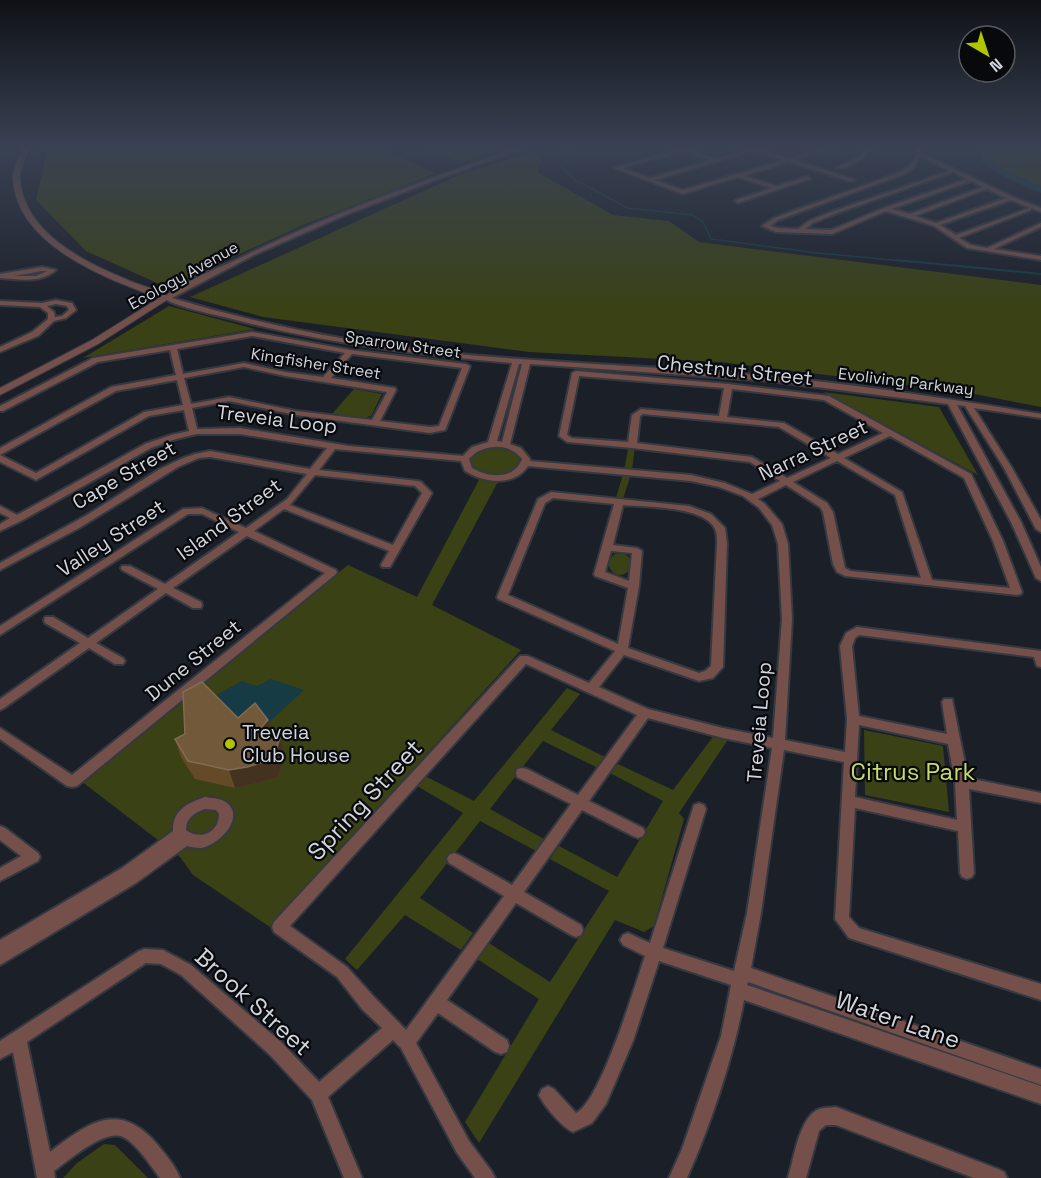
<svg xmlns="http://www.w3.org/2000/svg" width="1041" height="1178" font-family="'Space Grotesk',sans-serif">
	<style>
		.green { fill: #3a4114 }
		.water { fill: #173b45 }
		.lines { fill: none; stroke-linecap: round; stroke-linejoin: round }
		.stream-far1 { stroke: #173b45; stroke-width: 1.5 }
		.stream { stroke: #173b45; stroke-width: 2 }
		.river { fill: #173b45; fill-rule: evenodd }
		.minor-casing { stroke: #353941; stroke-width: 4 }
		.tertiary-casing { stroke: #353941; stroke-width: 2 }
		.minor { fill: #75504a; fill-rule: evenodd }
		.tertiary { fill: #75504a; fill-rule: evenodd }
		.wall { fill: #654a27 }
		.shaded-wall { fill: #43321f }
		.building { fill: #71593a; stroke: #806c54; stroke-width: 1.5 }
		.poi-dot { fill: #b0c500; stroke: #07090d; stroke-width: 2 }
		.labels { text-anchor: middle; stroke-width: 4.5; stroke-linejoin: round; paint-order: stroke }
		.far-street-label { font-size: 16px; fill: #d2d6dc; stroke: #07090d }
		.street-label { font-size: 20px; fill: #d2d6dc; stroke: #07090d }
		.poi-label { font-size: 20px; fill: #d2d6dc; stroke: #07090d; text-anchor: start }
		.near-park-label { font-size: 24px; fill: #c8db68; stroke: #07090d }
		.near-street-label { font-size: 24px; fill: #d2d6dc; stroke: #07090d }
	</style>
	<rect width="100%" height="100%" fill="#1b1f28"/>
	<!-- green -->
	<g class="green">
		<path d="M48,148h330l58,25 -130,51 -140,63 -80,-36 -50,-51z"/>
		<path d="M426,148h78l-43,15z"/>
		<path d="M986,148h55v42l-34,-15 -23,-16z"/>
		<path d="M530,152l12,8 -5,12 76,43 56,6 30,21 342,43v122l-77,-15 -243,-30 -192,-10 -266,-35 -73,-20 269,-122z"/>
		<path d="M169,306l86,23 -172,29z"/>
		<path d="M354,389l28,5 -11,22 -7,2 -32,-4z"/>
		<path d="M823,392l116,15 39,68z"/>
		<path d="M629,444l6,1 -3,26 -10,31 -7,-1 9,-30z"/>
		<path d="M499,446l19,8 3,4c0,23 -41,20 -51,6v-5l7,-8z"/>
		<path d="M481,476l19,2 -68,127 89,45 -251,277 -77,-52 -13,-18 -99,-76 267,-216 69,32z"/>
		<circle cx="620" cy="564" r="11"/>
		<path d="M567,688l13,6 -29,36 54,27 -7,11 -55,-27 -53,68 54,30 -8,12 -56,-30 -60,77 53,35 -12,17 -56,-35 -48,55 -12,-11 118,-146 -46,-27 8,-10 49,25z"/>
		<path d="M864,730l79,16 6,66 -84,-17z"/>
		<path d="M715,734l14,4 -50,75 5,6 -30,107 -10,6 -29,-12 -136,223 -14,-21 74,-123 -62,-40 12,-16 61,39 59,-91 -59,-32 9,-13 58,31 46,-76 -53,-28 8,-9 55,26z"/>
		<path d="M104,1144l11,1 33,33h-85l14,-15z"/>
	</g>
	<!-- water -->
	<path class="water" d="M271,679l33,11 -41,38 -24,14 -37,-39 40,-22 15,5z"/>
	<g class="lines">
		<!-- stream-far1 -->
		<path class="stream-far1" d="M565,148l13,7 -18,11 14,13 53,29 66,7 10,7 8,17 107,14 95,9"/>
		<!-- stream -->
		<path class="stream" d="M897,260l144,14"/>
		<!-- river -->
		<path class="river" d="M981,148h9l-1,10 21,15 31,13v7l-37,-16 -23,-16z"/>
		<!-- minor casing -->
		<g class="minor-casing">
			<g id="minor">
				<path d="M517,148h8l-92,33 -90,35 -89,39 -82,43c87,26 175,44 266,54 97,10 195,13 293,21 104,8 207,24 310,41v4l-67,-10 38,60 29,52v12l-5,-3 -32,-61 -39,-62 -8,-1 64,117 20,45v14l-5,-3 -25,-56 -63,-118 -178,-23 -240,-17 -20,80 11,4 9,11v2l161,14 34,8 27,11 28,-13 -30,-19 -118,-14 -65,-6 -8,-6 13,-63 4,-2 152,13 101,12 142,78 32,67 19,51 -1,2 -4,1 -172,-19 -8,-4 -4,-8 -10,-52 -3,-5 -34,-22 -28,14 7,5 17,20 6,20 4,75 -7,121 60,12 2,-33 -7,-73 6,-13 11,-6 184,24v16l-4,-1 -3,-9 -175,-22 -4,3 -3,8 7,70 88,18 -5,-32 2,-3h8l16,79 73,15v10l-72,-14 5,84 -2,4 -5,2 -5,-2 -2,-4 -2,-42 -103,-23 -6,109 10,11 182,56v16l-192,-62 -14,-19 9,-157 -60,-12 -23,163 -10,55 290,101v16l-293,-103 -1,3 294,101v18l-297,-104c-11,58 -33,124 -57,178h-18l13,-29 39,-113 10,-51 -72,-24 -26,80 -27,63 -14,19 -19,9c-11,-5 -29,-26 -34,-37l3,-6 6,-3 6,3 22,24c25,-12 59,-128 69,-157l-22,-11 -3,-5 3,-5 5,-2 22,10 44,-138 5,-2 5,2 2,4 -43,139 71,23 13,-58 25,-165 -49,-10 -75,-20 -59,83 54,27 2,4 -2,4 -5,2 -5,-2 -51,-26 -58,82 57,33 2,5 -2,5 -5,2 -5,-2 -55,-32 -69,97 60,40 2,6 -2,6 -6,2 -6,-2 -57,-39 -22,30 53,98 23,31 3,6h-20l-18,-25 -56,-105 -8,-8 -65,57 34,81h-18l-32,-78 -43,-46 -88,-79 -20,-11 -15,-1 -119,79 23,110c38,-29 68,-52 106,-9 9,11 19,22 24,35h-20c-9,-12 -24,-35 -37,-41 -18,-9 -55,24 -69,34l1,7h-18l-24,-126 -13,7v-18l139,-90 5,-2 19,1 28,15 90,77 38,40 63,-54 -20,-19 -25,-32 -63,-45 -2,-5 2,-5 246,-266h8l61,27 26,-32 -117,-52 -1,-2 41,-98 13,-7 138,14 22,8 14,14 2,15 -4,124 -10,11 -14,3 -75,-26 -25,32 49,22 75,19 50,10 9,-119 -4,-75 -6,-19 -13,-17 -16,-12 -24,-9 -28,-6 -163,-15c-14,21 -44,17 -63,5l-4,-10 -126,-12 -16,21 99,11 3,1 11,11 -42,74h-8l-1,-2 8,-14 -105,-42 -30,22 82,39 1,2 -1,2 -259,212 -5,1 -5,-1 -67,-47v-11l72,47 253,-202 -78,-37 -74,52 28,14 1,3 -1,3h-8l-27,-15 -70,50 27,15 2,3 -2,3h-8l-26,-16 -85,60 -4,2v-11l80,-56 -35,-20 -1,-3 1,-3h8l35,21 70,-49 -36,-19 -1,-2 1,-2h8l35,18 74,-52 -37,-18h-14l-188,121v-9l183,-117 19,-1 44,20 41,-29 20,-25 -97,-17 -11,1 -21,9 -99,61 -79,42v-7l87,-48 73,-46 23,-11 12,-4 15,-3 100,18 17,-21 -87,-14h-43l-21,5 -25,9 -130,73 -21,10v-7l10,-6 -10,-5v-7l17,9 128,-71 26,-9 18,-4 -5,-21 -35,6 -113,64 -36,-18v-7l36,18 108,-61 39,-7 -6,-25 -61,11 -116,64v-7l111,-61 65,-12 -6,-25 -72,12 -95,49h-3v-5l93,-48 159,-26 98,18 116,14 4,2 -24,62 -1,2 -15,3 -134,-18 -67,-14 -37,7 5,21 43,-1 109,18 114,10 9,-9 16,-5 24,-79c-95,-8 -188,-20 -280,-44 -19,-5 -53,-11 -69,-21 18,-15 50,-28 73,-38 90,-45 186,-79 281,-112zM252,336l93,17 -22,24 -38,-5 -41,-9 -61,11 -6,-25zM352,354l110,14 -23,58 -9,1 -50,-6 16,-31 -1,-2 -64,-10zM519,364h3l-20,78 -5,-1zM244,367l41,9 102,16 -15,28 -76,-9 -67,-14 -38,7 -7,-26zM579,376l145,12 -5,28 -78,-7 -9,6 -4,27 -56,-4 -5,-3zM732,389l92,11 59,33 -45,21 -54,-31 -57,-6zM643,414l136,13 52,31 -44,20 -35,-21 -115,-14 3,-27zM890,436l74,42 29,63 17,47 -78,-8 -30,-88 -58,-34zM494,447c11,-1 21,3 28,12 -8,21 -33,19 -50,9l-3,-9c7,-8 14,-11 25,-12zM837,461l58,34 26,83 -70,-7 -6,-3 -12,-56 -6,-9 -34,-21zM315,475l100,11 7,7 -29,52 -103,-40zM553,498l61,6 -20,70 1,2 33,12 -10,56 -110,-49 37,-92zM623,505c22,2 82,1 92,24 2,4 2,10 2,14l-6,123 -6,5 -6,2 -71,-25 11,-62 3,-35 -5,-3 -24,-3zM611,551l21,2 -3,28 -24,-9zM526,664l111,51 -59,80 -51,-26 -5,-1 -5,1 -1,4 1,4 54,27 -59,81 -53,-30 -5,-2 -5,2 -2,4 2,4 55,33 -98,134 -32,-33 -27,-30 -57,-41zM859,725l89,19 7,38 2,38 -102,-23z"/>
				<path d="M677,148c14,0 30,12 41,10 15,-2 27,-10 42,-10l-2,1 31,10 35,-11h9l-39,12 61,20 -5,1 -61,-19 -45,14 33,10 31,-10 2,3 -72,24 -3,-2 1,-1 36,-12 -34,-11 -55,17 -69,-26 65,-18zM684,151l27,9 -61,18 -28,-10zM753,151l31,9 -101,30 -28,-10z"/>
				<path d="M866,148h5c-7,11 -22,22 -35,20l24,-11z"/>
				<path d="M916,148h4l1,5 92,44 28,11v4l-10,-4v2l-72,28 12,7 16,3 54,-25v4l-47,22 47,7v4l-74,-12 -33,-22 -48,-15 -54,23 -56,-2 -14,-6 12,-8 124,-45c10,-5 20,-12 18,-25zM920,156l30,15 -122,42 -19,8 -11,8 -21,-1 -7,-2 8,-6 124,-45 11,-6zM953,172l14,7 -83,29 -53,22 -26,-1 8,-6 19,-8zM971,181l12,6 -73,27 -18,-5zM987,189l19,9 -70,25 -21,-7zM1011,200l19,8 -74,27 -16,-10z"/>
				<path d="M42,267l14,3c-16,14 -37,9 -56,8v-4zM42,271h5l-11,5h-22z"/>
				<path d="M56,300l16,3 4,7 -10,8 -12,3 -16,15 -38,16v-5l32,-15 16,-13v-6l-8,-6 -40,-2v-4l42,2zM56,304l11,2 2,4 -7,6 -7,1 -1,-5 -7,-6z"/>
				<path d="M205,797c6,1 13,1 19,4 24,14 -4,44 -23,47 -4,0 -9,-1 -14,-2l-51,37 -136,82v-25l122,-72 51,-37c-1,-21 15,-28 32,-34zM205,809l11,1 3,4c0,18 -18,27 -33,16 0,-12 8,-17 19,-21z"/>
				<path d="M0,826l5,2 33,25 2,4 -2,4 -38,20v-13l21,-12 -21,-16z"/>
				<path d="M836,1107l162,62 6,3 3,6h-33l-138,-53h-10l-7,6 -13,47h-18c6,-20 11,-58 29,-68 6,-3 13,-2 19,-3z"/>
			</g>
		</g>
		<!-- tertiary casing -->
		<g class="tertiary-casing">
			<path id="tertiary" d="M23,148h6c-3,11 -10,21 -9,32 5,53 64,82 108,100 13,6 31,9 42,18l-72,46 -98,51v-7l92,-48 67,-42c-52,-19 -142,-52 -146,-119 0,-11 6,-21 10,-31z"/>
		</g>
		<!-- minor -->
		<use href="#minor" class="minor"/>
		<!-- tertiary -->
		<use href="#tertiary" class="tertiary"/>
	</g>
	<!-- wall -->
	<path class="wall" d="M238,718l30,2 4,16 13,20 -7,21 -25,7 -18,4 -40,-9 -14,-22 -6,-18z"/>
	<!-- shaded-wall -->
	<g class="shaded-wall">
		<path d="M268,720l5,18 -15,-7z"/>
		<path d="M280,738l5,18 -7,21 -25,7 -18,4 -6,-18z"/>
	</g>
	<!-- building -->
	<path class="building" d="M202,682l36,36 17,-15 13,17 -10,11 22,7 -7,21 -26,8 -18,3 -41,-9 -13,-22 10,-5 -2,-42z"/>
	<!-- sky -->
	<linearGradient id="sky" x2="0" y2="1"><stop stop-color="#0f1116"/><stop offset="0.47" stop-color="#394253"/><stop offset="1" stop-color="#394253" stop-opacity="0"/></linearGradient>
	<rect width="1041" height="313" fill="url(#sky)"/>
	<!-- markers -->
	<circle class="poi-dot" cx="230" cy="744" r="6"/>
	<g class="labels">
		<!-- far-street labels -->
		<g class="far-street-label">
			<text transform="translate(183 275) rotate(-29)" y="6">Ecology Avenue</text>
			<text transform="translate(403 344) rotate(8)" y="6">Sparrow Street</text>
			<text transform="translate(316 363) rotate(9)" y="6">Kingfisher Street</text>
			<text transform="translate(906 381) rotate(7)" y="6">Evoliving Parkway</text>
		</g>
		<!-- street labels -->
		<g class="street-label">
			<text transform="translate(735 370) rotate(6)" y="7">Chestnut Street</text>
			<text transform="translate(277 419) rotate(7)" y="7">Treveia Loop</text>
			<text transform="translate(813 450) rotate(-25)" y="7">Narra Street</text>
			<text transform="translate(124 475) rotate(-30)" y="7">Cape Street</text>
			<text transform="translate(229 519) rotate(-36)" y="7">Island Street</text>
			<text transform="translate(111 538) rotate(-33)" y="7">Valley Street</text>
			<text transform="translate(193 660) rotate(-39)" y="7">Dune Street</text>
			<text transform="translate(759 722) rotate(-85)" y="7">Treveia Loop</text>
		</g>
		<!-- poi labels -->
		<g class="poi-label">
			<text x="242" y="739">Treveia<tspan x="242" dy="23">Club House</tspan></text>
		</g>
		<!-- near-park labels -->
		<g class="near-park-label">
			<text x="913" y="780">Citrus Park</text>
		</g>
		<!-- near-street labels -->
		<g class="near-street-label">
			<text transform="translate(365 800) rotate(-47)" y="8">Spring Street</text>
			<text transform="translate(253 1002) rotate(42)" y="8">Brook Street</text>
			<text transform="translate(898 1020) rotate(19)" y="8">Water Lane</text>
		</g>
	</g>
	<!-- north arrow -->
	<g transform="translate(987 54) rotate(141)"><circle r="28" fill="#07090d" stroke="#585b60" stroke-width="1.5"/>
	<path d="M0-4.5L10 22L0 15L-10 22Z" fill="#b0c500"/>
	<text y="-9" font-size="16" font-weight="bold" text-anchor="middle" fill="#d2d6dc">N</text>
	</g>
</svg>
